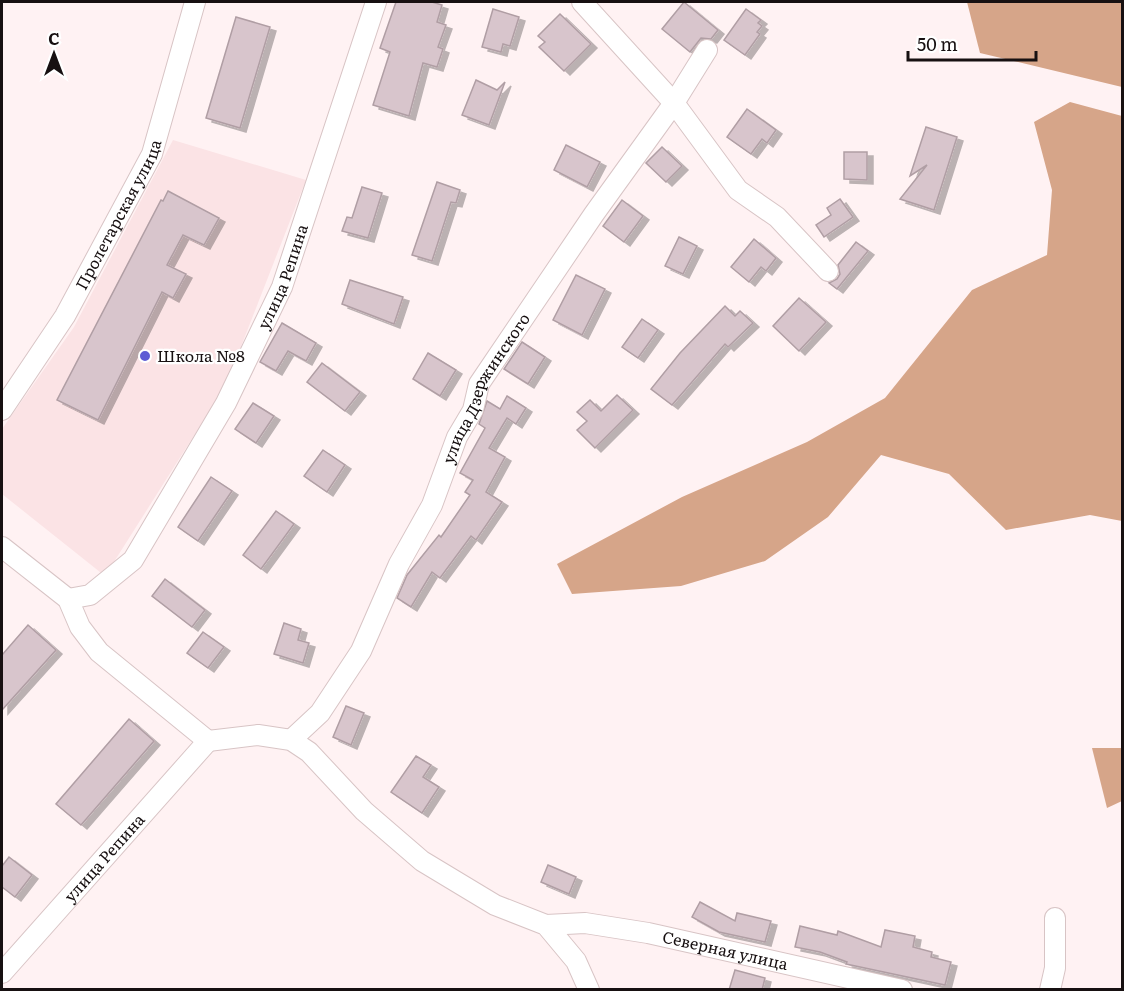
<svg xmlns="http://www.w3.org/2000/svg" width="1124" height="991" font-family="Literata,serif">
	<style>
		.built { fill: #fbe3e5 }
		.forest { fill: #d6a589 }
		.building { fill: #d8c5cc; stroke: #b09ea4; stroke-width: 1.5; filter: url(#shadow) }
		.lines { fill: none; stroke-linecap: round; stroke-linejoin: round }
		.minor-casing { stroke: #d8c4c5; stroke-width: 22 }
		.minor { stroke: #fff; stroke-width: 20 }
		.poi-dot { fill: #5e5cd4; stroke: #fff; stroke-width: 2 }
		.labels { text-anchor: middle; stroke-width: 4.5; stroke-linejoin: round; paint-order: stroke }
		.street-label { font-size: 16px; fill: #171011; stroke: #fff }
		.poi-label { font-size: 16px; fill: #171011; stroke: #fff; text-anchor: start }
	</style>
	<defs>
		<filter id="shadow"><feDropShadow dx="6" dy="4" stdDeviation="0" flood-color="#0004"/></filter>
	</defs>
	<rect width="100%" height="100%" fill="#fff2f3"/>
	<!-- built -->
	<path class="built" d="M173,140l133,40 -80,205 -121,191 -103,-82v-65l72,-102z"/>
	<!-- forest -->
	<g class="forest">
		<path d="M967,2h155v85l-142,-34z"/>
		<path d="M1070,102l52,14v405l-32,-6 -84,15 -57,-56 -68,-19 -53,62 -63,44 -84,25 -109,8 -15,-30 125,-67 125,-55 78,-44 87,-108 75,-35 5,-65 -18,-68z"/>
		<path d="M1092,748h30v53l-15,7z"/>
	</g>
	<!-- building -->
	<g class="building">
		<path d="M396,2h36l10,3 -5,17 9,3 -8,22 5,2 -6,18 -14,-4 -14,53 -36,-11 17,-53 -10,-4z"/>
		<path d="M684,2l34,28 -7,9 -10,-1 -11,14 -28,-23z"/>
		<path d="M493,9l26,8 -9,29 -7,-2 -2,8 -19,-5z"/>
		<path d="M746,9l15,11 -3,3 4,3 -5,6 3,2 -15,21 -21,-15z"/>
		<path d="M560,14l31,30 -27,27 -25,-24 6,-5 -7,-6z"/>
		<path d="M236,17l34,10 -30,101 -34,-10z"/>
		<path d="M476,80l21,10 8,-8 -16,43 -27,-10z"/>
		<path d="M747,109l29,21 -9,13 -5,-4 -11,15 -24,-17z"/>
		<path d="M926,127l31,10 -23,73 -34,-11 27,-34 -17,11z"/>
		<path d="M566,145l34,17 -13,25 -33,-17z"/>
		<path d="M662,147l20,19 -16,16 -20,-19z"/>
		<path d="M844,152h23v28l-23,-1z"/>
		<path d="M437,182l23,8 -4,13 -5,-1 -19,59 -20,-6z"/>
		<path d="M362,187l20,6 -14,45 -26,-7 5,-14 5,1z"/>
		<path d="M168,191l51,27 -15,27 -21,-10 -16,30 19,9 -13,24 -11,-6 -64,128 -41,-20 104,-200 2,1z"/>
		<path d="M840,199l13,18 -29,20 -8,-12 15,-10 -4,-7z"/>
		<path d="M622,200l21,16 -19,26 -21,-16z"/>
		<path d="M679,237l18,9 -14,28 -18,-8z"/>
		<path d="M754,239l22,19 -10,13 -5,-4 -12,15 -18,-15z"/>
		<path d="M856,242l12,9 -31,38 -8,-6 8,-4 3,-5 -2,-9z"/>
		<path d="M576,275l29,14 -23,46 -29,-15z"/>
		<path d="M350,280l53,17 -9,27 -52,-20z"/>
		<path d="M799,298l27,24 -27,29 -26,-25z"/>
		<path d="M725,306l10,10 5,-5 13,12 -25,24 -3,-3 -53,61 -21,-16 29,-36z"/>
		<path d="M642,319l16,11 -20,28 -16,-11z"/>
		<path d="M282,323l34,20 -10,18 -18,-10 -12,20 -16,-9z"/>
		<path d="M522,342l23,15 -17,27 -24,-15z"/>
		<path d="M428,353l28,17 -16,26 -27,-17z"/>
		<path d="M322,363l38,29 -15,19 -38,-29z"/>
		<path d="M617,395l16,15 -38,38 -18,-18 10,-9 -10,-9 13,-12 11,11z"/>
		<path d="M507,396l19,12 -10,16 -9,-6 -18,30 16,9 -19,35 16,10 -26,38 -5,-4 -31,42 -8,-6 -21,35 -14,-9 10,-23 32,-40 2,2 29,-42 -5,-3 8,-12 -13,-7 25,-45 -6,-4 8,-23 13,8z"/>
		<path d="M253,403l21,13 -18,27 -21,-14z"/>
		<path d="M323,450l22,15 -18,27 -23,-16z"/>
		<path d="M211,477l21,14 -34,50 -20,-14z"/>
		<path d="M276,511l18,13 -33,45 -18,-14z"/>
		<path d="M165,579l40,31 -13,17 -40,-31z"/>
		<path d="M284,623l17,6 -3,11 11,3 -6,20 -29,-9z"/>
		<path d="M28,625l28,25 -54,60v-55z"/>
		<path d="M203,632l21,15 -16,21 -21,-15z"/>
		<path d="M346,706l18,7 -13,32 -18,-8z"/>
		<path d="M129,719l25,22 -73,84 -25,-21z"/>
		<path d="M416,756l15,9 -8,12 16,10 -17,26 -31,-21z"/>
		<path d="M9,857l23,18 -17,22 -13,-10v-21z"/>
		<path d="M548,865l28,12 -7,17 -28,-12z"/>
		<path d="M700,902l35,19 2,-8 34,8 -6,21 -46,-10 -27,-15z"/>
		<path d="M800,926l37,9 1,-4 43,16 4,-17 30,6 -2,11 19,5 -1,5 20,5 -6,23 -99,-21 1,-2 -27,-10 -25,-5z"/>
		<path d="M735,970l30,8 -3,12h-33z"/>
	</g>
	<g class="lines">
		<!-- minor casing -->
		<g class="minor-casing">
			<g id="minor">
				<path d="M582,2l92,101 64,87 39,27 51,54"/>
				<path id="s1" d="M2,410l63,-94 87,-162 43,-152"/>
				<path d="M2,547l66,52 12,28 19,25 109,89"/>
				<path id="s2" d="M68,599l22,-4 43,-35 93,-157 56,-116 94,-285"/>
				<path id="s3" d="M291,740l29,-27 41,-62 38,-87 33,-59 25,-68 16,-27 6,-26 115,-170 80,-111 33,-53"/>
				<path d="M208,741l50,-6 33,5 18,12 55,59 58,50 73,44 51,20 30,36 13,29"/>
				<path id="s4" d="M546,925l39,-2 63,10 254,57"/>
				<path id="s5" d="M2,973l206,-232"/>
				<path d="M1050,990l5,-22v-50"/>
			</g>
		</g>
		<!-- minor -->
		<use href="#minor" class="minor"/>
	</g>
	<!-- markers -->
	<circle class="poi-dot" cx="145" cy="356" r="6"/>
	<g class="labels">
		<!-- street labels -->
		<g class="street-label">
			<text dy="6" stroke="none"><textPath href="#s1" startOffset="228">Пролетарская улица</textPath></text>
			<text dy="6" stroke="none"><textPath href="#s2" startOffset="399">улица Репина</textPath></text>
			<text dy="6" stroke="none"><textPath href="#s3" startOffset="406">улица Дзержинского</textPath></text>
			<text dy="6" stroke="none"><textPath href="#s5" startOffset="154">улица Репина</textPath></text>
			<text dy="6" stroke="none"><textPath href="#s4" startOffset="182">Северная улица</textPath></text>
		</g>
		<!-- poi labels -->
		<g class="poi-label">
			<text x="157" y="362">Школа №8</text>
		</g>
	</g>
	<!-- border -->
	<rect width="1124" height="991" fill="none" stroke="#171011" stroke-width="6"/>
	<!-- north arrow -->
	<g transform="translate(54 54)" stroke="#ffffff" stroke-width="4.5" paint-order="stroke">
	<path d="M0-4.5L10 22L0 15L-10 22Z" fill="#171011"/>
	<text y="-9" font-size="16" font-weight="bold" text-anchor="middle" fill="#171011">С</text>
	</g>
	<!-- scale -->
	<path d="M908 51v9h128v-9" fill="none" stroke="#171011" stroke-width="3"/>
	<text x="917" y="51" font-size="18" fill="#171011" stroke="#ffffff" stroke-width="4.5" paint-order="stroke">50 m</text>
</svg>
